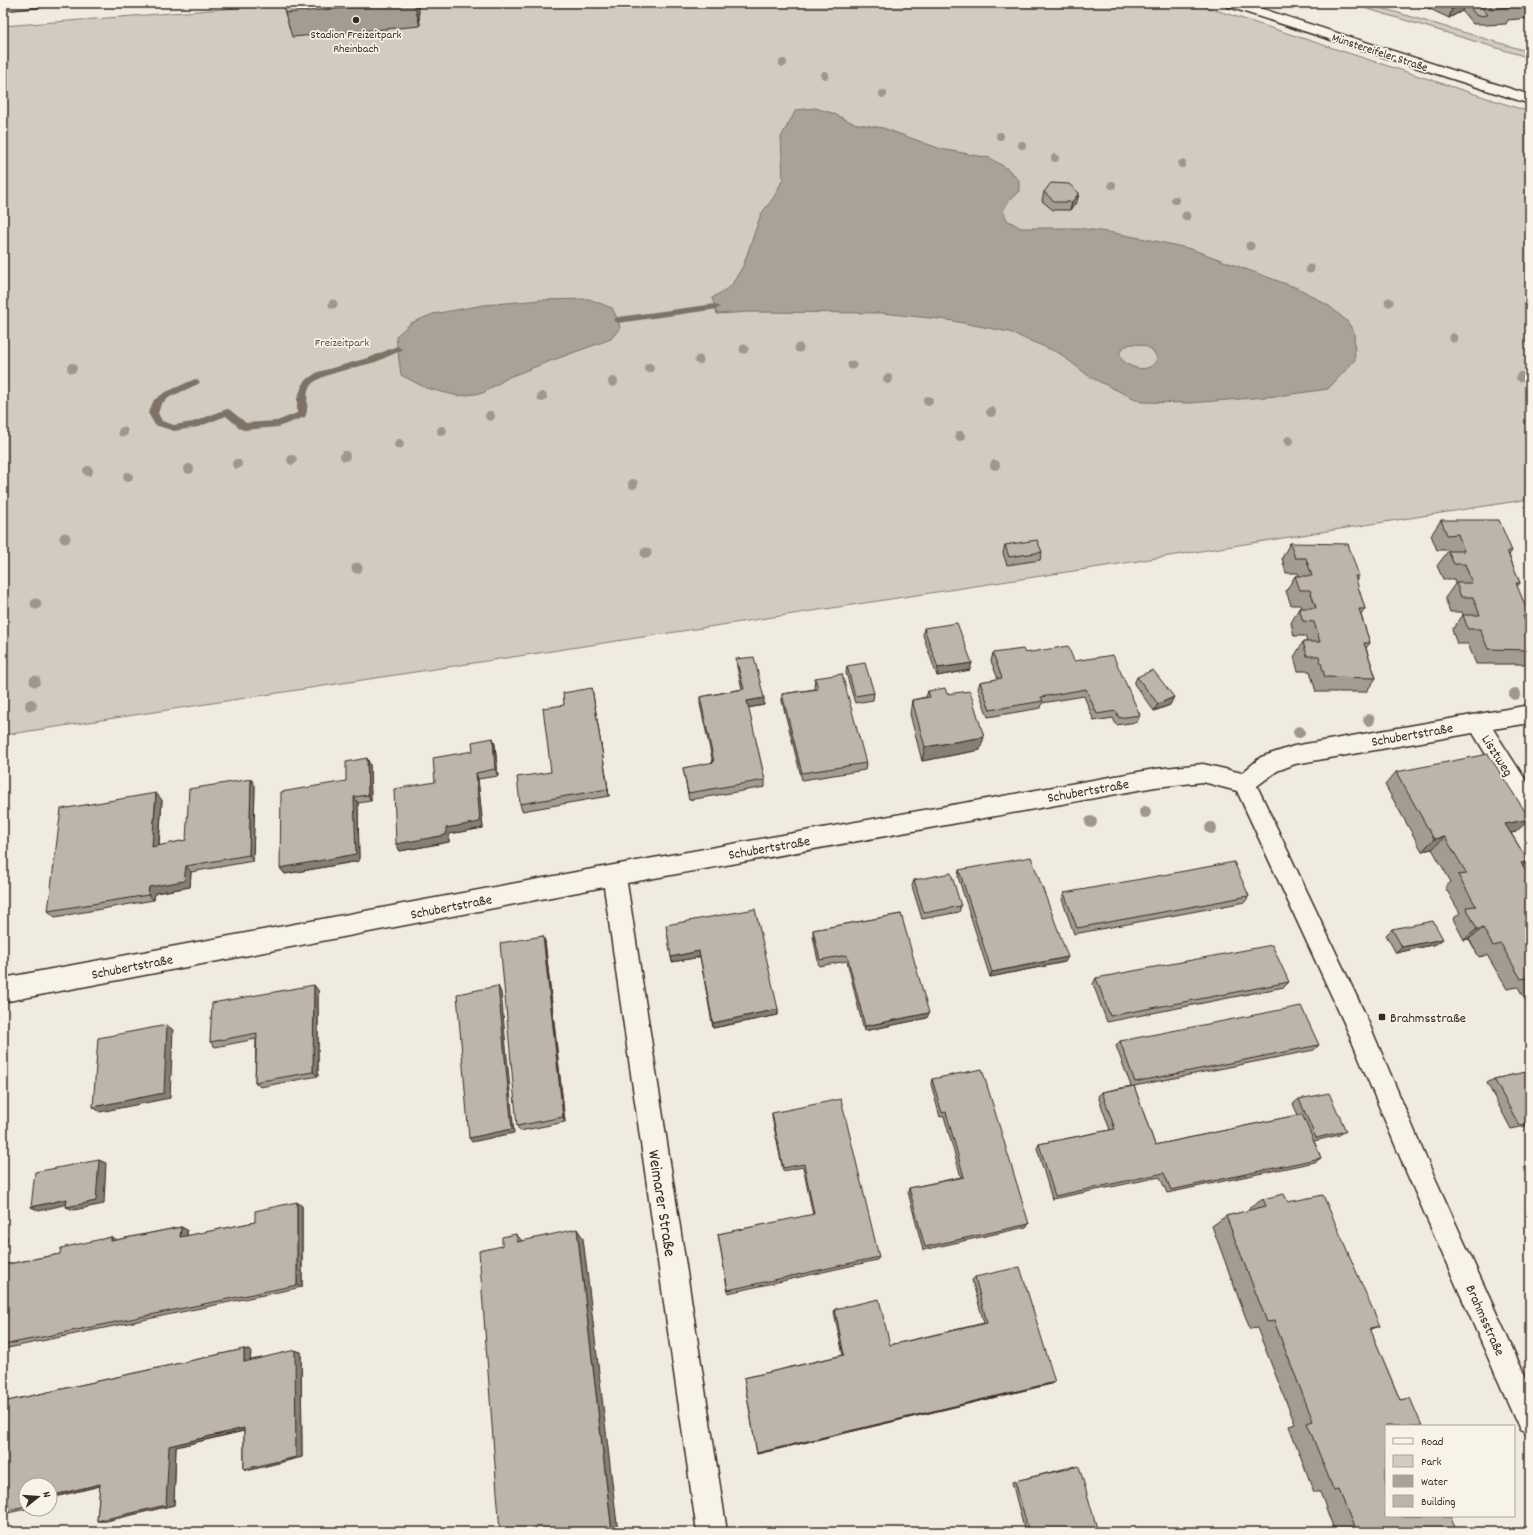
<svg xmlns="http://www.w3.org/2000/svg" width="1533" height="1535" font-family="Dekko,sans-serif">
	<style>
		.green { fill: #d1cbc0; stroke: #867a6f }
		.water { fill: #aaa296; stroke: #7e7266; fill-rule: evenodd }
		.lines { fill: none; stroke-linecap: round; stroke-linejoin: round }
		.stream { fill: #7e7266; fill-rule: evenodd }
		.minor-casing { stroke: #3b2a1e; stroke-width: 3 }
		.major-casing { stroke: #3b2a1e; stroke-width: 3 }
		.minor { fill: #f7f3e8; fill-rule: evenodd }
		.major { fill: #f7f3e8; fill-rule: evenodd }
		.tree { fill: #a0978b }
		.wall { fill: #a39c92; stroke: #3b2a1e }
		.shaded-wall { fill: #847f77; stroke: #3b2a1e }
		.building { fill: #bdb5aa; stroke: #3b2a1e }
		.poi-dot { fill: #3b2a1e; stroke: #f7f3e8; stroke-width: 1.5 }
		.labels { text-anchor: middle; stroke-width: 3.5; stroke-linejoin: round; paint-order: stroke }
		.far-poi-label { font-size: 12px; fill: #3b2a1e; stroke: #f7f3e8 }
		.far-street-label { font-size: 12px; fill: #3b2a1e; stroke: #f7f3e8 }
		.far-park-label { font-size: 12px; fill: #605246; stroke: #f7f3e8 }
		.street-label { font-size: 14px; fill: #3b2a1e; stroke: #f7f3e8 }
		.poi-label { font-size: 14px; fill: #3b2a1e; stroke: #f7f3e8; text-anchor: start }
		.near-street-label { font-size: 17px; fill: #3b2a1e; stroke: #f7f3e8 }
	</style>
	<rect width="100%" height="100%" fill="#efebe0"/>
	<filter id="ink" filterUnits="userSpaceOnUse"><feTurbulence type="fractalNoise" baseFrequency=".025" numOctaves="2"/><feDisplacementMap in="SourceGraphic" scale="8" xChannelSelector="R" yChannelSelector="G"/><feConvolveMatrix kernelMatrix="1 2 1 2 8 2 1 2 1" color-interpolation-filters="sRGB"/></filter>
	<g filter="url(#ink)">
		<!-- green -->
		<g class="green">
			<path d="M302,3h892l336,109v387l-424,67 -1102,169 -1,3v-712z"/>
			<path d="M1348,3h17l165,49v6z"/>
		</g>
		<!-- water -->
		<g class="water">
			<path d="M815,108l17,5 21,10 30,5 58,21 49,9 18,11 11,11v11l-11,11 -5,9 4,9 14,8h57l36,5 42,8 35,8 109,40 29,17 18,15 7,11 1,28 -27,29 -50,7 -88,7 -49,-1 -51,-25 -31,-24 -50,-21 -61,-12 -66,-7 -133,-1 -32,2 -5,-16 19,-12 12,-20 18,-52 13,-17 9,-18 -2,-42 15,-27zM1132,344c11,0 21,3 25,14 -9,27 -60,-5 -25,-14z"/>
			<path d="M589,299l23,9 6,12 2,8 -9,11 -66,24 -36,14 -26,16 -25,3 -32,-8 -25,-13 -5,-39 15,-13 22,-9 51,-9 56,-5z"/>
		</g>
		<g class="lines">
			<!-- stream -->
			<g class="stream">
				<path d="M715,304l5,3 -2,2 -100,14 -5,-3 5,-3z"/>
				<path d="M397,346l5,3 -2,2c-7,3 -15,7 -22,10 -16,6 -57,12 -67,24 -7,9 -1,23 -6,32l-27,10 -34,3 -3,-1 -15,-13 -28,11 -24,4 -19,-6 -7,-12 6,-13 10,-7 31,-14 3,1 2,2 -2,2 -28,13 -9,7 -3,9 4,8 12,4 19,-3 34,-13 3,1 16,13 31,-2 20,-8v-14l7,-18 14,-9 53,-15z"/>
			</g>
			<!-- minor casing -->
			<g class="minor-casing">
				<g id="minor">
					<path d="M3,3h42l-2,3 -5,1 -35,3z"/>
					<path d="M1530,705v18l-37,6 37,58v30l-8,-3 -49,-81 -178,31 -18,7 -20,15 108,228 61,144 104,229v48l-10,-5 -112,-254 -62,-149 -109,-236 -34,-9 -48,5 -528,96 100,649h-30l-93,-645 -601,115v-24l611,-113 541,-96 48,-5 39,9 19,-16 33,-11z"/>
				</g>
			</g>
			<!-- major casing -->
			<g class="major-casing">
				<path id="major" d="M1224,3h20l286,92v9l-304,-98z"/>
			</g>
			<!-- minor -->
			<use href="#minor" class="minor"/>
			<!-- major -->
			<use href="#major" class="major"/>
		</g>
		<!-- trees -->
		<g class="tree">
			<circle cx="783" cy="63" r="4"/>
			<circle cx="825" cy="75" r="4"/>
			<circle cx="883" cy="94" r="4"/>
			<circle cx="1000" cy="136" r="4"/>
			<circle cx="1022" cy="145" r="4"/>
			<circle cx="1055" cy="158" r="4"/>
			<circle cx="1182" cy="164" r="4"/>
			<circle cx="1112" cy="185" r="4"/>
			<circle cx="1175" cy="200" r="4"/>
			<circle cx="1186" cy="216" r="4.5"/>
			<circle cx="1250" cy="246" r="4.5"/>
			<circle cx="1310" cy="269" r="4.5"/>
			<circle cx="1389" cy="302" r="4.5"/>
			<circle cx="333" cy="304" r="4.5"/>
			<circle cx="1453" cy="338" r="4.5"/>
			<circle cx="799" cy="348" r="4.5"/>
			<circle cx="744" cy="349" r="4.5"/>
			<circle cx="699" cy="360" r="4.5"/>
			<circle cx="852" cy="365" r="4.5"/>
			<circle cx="72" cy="368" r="5"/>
			<circle cx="649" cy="368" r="5"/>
			<circle cx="1521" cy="377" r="5"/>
			<circle cx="888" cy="379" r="5"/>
			<circle cx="613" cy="382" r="5"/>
			<circle cx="542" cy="397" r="5"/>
			<circle cx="928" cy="401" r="5"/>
			<circle cx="991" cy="412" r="5"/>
			<circle cx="490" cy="416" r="5"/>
			<circle cx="442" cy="431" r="5"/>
			<circle cx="123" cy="432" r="5"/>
			<circle cx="960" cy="436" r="5"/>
			<circle cx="1289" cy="441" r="5"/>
			<circle cx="399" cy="444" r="5"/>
			<circle cx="345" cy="456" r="5"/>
			<circle cx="292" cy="460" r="5"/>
			<circle cx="237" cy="464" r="5"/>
			<circle cx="995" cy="465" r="5"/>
			<circle cx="189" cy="469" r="5"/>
			<circle cx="88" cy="471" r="5"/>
			<circle cx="128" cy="477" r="5"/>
			<circle cx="633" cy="484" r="5"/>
			<circle cx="65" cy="538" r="5.5"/>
			<circle cx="646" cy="553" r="5.5"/>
			<circle cx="357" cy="568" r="5.5"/>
			<circle cx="36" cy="604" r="5.5"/>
			<circle cx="35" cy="681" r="5.5"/>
			<circle cx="1515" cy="694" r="6"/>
			<circle cx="31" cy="705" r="6"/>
			<circle cx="1369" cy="720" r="6"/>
			<circle cx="1299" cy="732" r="6"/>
			<circle cx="1145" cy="812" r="6"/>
			<circle cx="1091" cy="822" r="6"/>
			<circle cx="1211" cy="828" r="6"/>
		</g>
		<!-- wall -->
		<g class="wall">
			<path d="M285,3h133l2,23 -128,11 -7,-24z"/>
			<path d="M1419,3h111v15l-22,2 -2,4 -21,1 -1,-1h-11l-11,-13 -13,7 -21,-10v-1l-5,1z"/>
			<path d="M1044,192l35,1 -2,8 -7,9h-17l-11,-9z"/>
			<path d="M1441,520l71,31 -3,4 11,28 -3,4 12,28 -4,5 5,12v26l-5,6h-49l-8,-20h-11l-5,-14 11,-15 -1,-3h-12l-5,-14 10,-14 -1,-5h-11l-6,-13 11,-15 -1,-1h-10l-6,-15z"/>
			<path d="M1290,543l69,33 -3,5 9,28 -4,6 9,28 -4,5 10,30 -10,14h-50l-6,-21h-12l-4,-14 9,-15h4l-2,-6h-11l-3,-13 8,-15h3l-1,-3h-10l-5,-14 9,-15h4l-1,-3h-12l-4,-15z"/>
			<path d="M1005,545l37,7 -2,8 -33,5 -4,-12z"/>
			<path d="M924,628l46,42 -33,6 -14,-41z"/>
			<path d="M993,653h32l49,8 66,54 -3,7 -21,3 -3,-7 -19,3 -10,-25 -42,7 -1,5 -53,9 -10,-28 2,-7 18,-3 -7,-18z"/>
			<path d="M736,659l28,46 -16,3 17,72v7l-76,13 -6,-32 30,-5 -13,-59v-7l42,-8 -5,-22z"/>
			<path d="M847,666l27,27 -1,7 -18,3 -9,-30z"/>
			<path d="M1137,677l33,28 -16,6 -20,-27z"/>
			<path d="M815,678l51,85 -1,7 -63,10 -20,-79v-7l33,-5 -1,-3z"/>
			<path d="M928,691l19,3 33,56 -58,11 -12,-47 2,-14 14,-3z"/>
			<path d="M593,696l16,100 -87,15 -2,-7 31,-32 13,-67z"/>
			<path d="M493,738l2,7 3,31 -20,3 5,49 -34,6v8l-49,9 -4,-7 39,-62 38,-31z"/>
			<path d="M367,758l3,7 1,36 -13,2 1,58 -74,13 -5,-6z"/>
			<path d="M1396,772l120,60 -5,1 17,28 -5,5 7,12v130l-12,-21 -11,2 -20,-34 -8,2 -10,-18 -5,1 -11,-21 7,-6 -15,-26 6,-5 -19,-33 -10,2 -37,-66z"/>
			<path d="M255,786l-2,75 -62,11 -1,15 -35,6 -1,7 -99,17 -7,-6 114,-111 -3,46 27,-6z"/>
			<path d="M959,870l106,92 -75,15 -32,-100z"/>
			<path d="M914,880l47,26 -2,6 -37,7 -10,-33z"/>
			<path d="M1064,893l185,3 -4,6 -171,32 -12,-35z"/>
			<path d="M901,914l26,104 -63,13 -17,-70 -28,5 -6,-30v-6z"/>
			<path d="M666,925l112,84v6l-65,13 -13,-71 -28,5z"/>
			<path d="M1392,929l44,15 -40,9 -10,-18z"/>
			<path d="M545,941l20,181 -45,9 -3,-5z"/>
			<path d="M1096,978l193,4 -5,5 -177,35 -14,-38z"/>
			<path d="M318,990v86l-58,11 -5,-5 1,-43 -41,8 -5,-5z"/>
			<path d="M1120,1041l199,4 -5,5 -180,36 21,59 143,-30 -5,-11 6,-5 47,32 -7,4 -25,6 7,17 -6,4 -148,31 -7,-16 -108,22 -15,-51 2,-4 71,-14 -12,-34 4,-4 29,-6 -15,-40z"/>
			<path d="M1530,1071v54l-19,4 -24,-46 7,-4z"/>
			<path d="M932,1079l97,145 -3,3 -103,23 -15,-58 1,-4 52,-11 -17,-61 -4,1 -9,-33z"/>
			<path d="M772,1113l107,144 -2,3 -149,33 -10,-59 95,-19 -10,-48 -20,4 -11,-54z"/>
			<path d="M1263,1199l25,3 92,124 -10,3 30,71 10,-2 -24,28 71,106h-122l-15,-40h-6l-25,-66 6,-2 -38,-96 -7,1 -38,-103 14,-10 22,-5v-2z"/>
			<path d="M302,1206v81l-299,62v-113l4,1 -4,28 57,-11 51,-17 5,3 65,-13 6,3v6l68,-14z"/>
			<path d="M975,1277l80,105 -4,2 -294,70 -13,-76 99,-23 -9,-43 1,-3 55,36 94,-22 -12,-43z"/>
			<path d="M244,1349l7,2 -1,9 51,-8 1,105 -52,13 -6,-1v-38l-68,16 -2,58 -68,16h-9l3,-35 -50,12 -24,-13v24l-23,5v-112z"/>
			<path d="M1075,1466l23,66h-73l-13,-50z"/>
		</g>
		<!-- shaded-wall -->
		<g class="shaded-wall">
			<path d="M414,3h4l2,23z"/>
			<path d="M1466,3l-4,8 -13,7 3,-9z"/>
			<path d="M1079,193l-2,8 -7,9 2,-8z"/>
			<path d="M972,663l-2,7 -33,6 1,-8z"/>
			<path d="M592,688l1,8 16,100 -1,-7z"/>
			<path d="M1174,697l-4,8 -16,6 4,-7z"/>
			<path d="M764,698v7l-17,3v-7z"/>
			<path d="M984,737l-4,13 -58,11 3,-14z"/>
			<path d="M493,738l2,7 3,31 -3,-7z"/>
			<path d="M367,758l3,7 1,36 -3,-6z"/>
			<path d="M476,773l2,6 5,49 -34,6v8l-49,9 -4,-7z"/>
			<path d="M251,779l4,7 -2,75 -4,-6z"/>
			<path d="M156,793l6,7 -4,53 -6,-6z"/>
			<path d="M354,797l4,6 1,58 -74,13 -5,-6z"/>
			<path d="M1530,819l-14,13 -24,5 13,-13z"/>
			<path d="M1445,837l-13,12 -10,2 12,-12z"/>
			<path d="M1528,861l-14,13 7,-11z"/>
			<path d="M186,866l5,6 -1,15 -35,6 -1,7 -6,-5 1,-8z"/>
			<path d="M1483,928l-14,11 -5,1 13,-11z"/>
			<path d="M543,936l2,5 20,181 -2,-5z"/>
			<path d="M1443,939l-7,5 -40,9 6,-6z"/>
			<path d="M699,951l1,6 -28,5 -1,-5z"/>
			<path d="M1068,957l-3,5 -75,15 2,-5z"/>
			<path d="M314,985l4,5v86l-5,-4z"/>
			<path d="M498,986l3,6 13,141 -42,9 -3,-4z"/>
			<path d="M778,1009v6l-65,13v-5z"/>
			<path d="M929,1013l-2,5 -63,13 1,-5z"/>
			<path d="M167,1025l6,5 -3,68 -70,14 -7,-5z"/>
			<path d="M99,1160l7,3 -2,41 -30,6 -8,-3z"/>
			<path d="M67,1199l8,3 -36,9 -8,-4z"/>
			<path d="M297,1202l5,4v81l-5,-2z"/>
			<path d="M181,1227l6,3v10l-7,-3z"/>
			<path d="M577,1229l6,9 35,294h-6z"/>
			<path d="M516,1234l8,9 -7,-1z"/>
			<path d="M3,1236l4,1 -4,32z"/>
			<path d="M111,1237l7,3 -7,1z"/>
			<path d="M244,1349l7,2 -1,12 -6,-1z"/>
			<path d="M295,1350l6,2 1,105 -52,13 -6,-1z"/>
			<path d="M1055,1382l-4,2 -294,70v-1z"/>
			<path d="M244,1428l6,1 -74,18 -2,58 -68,16h-9l72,-75z"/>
			<path d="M100,1484h8l-58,14v-2z"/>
		</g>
		<!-- building -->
		<g class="building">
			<path d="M285,3h121l-121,10z"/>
			<path d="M1439,3h26l-13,6z"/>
			<path d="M1466,3h12l10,12 -11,1z"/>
			<path d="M1488,3h35l-12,1 3,3 -22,2z"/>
			<path d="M1051,183l18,1 10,9 -7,9h-17l-11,-10z"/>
			<path d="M1441,520h58l13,31h-5l13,32h-4l13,32 -6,1 7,16v18l-42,-1 -8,-20h-12l-5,-14h17l-7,-18h-12l-5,-14h16l-7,-19h-11l-6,-13h16l-6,-17 -11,1z"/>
			<path d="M1037,540l5,12 -33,5 -4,-12z"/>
			<path d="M1290,543l58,1 11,32h-4l10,33h-6l11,34h-6l12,35 -51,-1 -6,-21h-12l-4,-14h17l-6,-20 -11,-1 -4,-13h17l-6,-18h-10l-5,-14h17l-6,-18h-11z"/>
			<path d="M957,623l15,40 -34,5 -14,-40z"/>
			<path d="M1068,646l6,15 39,-6 27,60 -21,3 -3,-7 -19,3 -11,-25 -45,8 2,4 -53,9 -10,-28 22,-4 -9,-25 30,-4 2,4z"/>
			<path d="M754,657l10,41 -17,3 18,79 -77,13 -5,-25 31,-6 -14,-65 44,-8 -8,-30z"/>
			<path d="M865,663l9,30 -19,3 -8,-30z"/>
			<path d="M1153,670l21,27 -16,7 -21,-27z"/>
			<path d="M842,674l24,89 -64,10 -20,-79 36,-5 -3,-11z"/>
			<path d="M592,688l16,101 -88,15 -3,-27 34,-5 -8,-64 21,-3 -1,-12z"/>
			<path d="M945,688l2,6 23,-3 14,46 -59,10 -13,-47 18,-3 -2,-6z"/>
			<path d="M493,738l2,31 -19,4 4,49 -34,6v7l-50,9 -2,-55 41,-7 -2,-24 40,-7 -1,-9z"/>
			<path d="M1488,754l42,65 -25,5 23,37 -7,2 9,15v99l-9,2 -20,-35 -8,2 -10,-18 -6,1 -11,-22 10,-1 -18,-31 9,-1 -22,-37 -11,2 -38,-67z"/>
			<path d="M367,758l1,37 -14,2 2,57 -76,14 1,-76 65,-11v-19z"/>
			<path d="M251,779l-2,76 -63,11 -2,15 -35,6 -1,8 -100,16 13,-102 95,-16 -4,54 34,-7 3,-51z"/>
			<path d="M1031,857l37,100 -76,15 -33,-102z"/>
			<path d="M1234,862l15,34 -172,32 -13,-35z"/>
			<path d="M951,873l10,33 -37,7 -10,-33z"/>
			<path d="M755,909l23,100 -65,14 -14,-72 -28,6 -5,-32z"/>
			<path d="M901,914l28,99 -64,13 -18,-71 -27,5 -7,-30z"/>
			<path d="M1433,921l10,18 -41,8 -10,-18z"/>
			<path d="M543,936l20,181 -46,9 -17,-183z"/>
			<path d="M1272,945l17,37 -179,34 -14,-38z"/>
			<path d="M314,985l-1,87 -58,10 2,-49 -47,9 2,-39z"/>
			<path d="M498,986l14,143 -43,9 -12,-144z"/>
			<path d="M1301,1006l18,39 -184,37 -15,-41z"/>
			<path d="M167,1025l-3,68 -71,14 5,-69z"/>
			<path d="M982,1069l47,155 -104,23 -16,-59 55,-11 -18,-65 -4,1 -10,-34z"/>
			<path d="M1530,1071v52l-11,2 -25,-46z"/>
			<path d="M1134,1086l21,59 147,-31 19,44 -150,32 -7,-17 -109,23 -16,-52 76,-15 -13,-37z"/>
			<path d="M1329,1093l17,38 -30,7 -17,-39z"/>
			<path d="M841,1099l38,158 -151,33 -10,-56 96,-20 -10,-50 -21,4 -11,-55z"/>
			<path d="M99,1160l-3,41 -30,6 1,-8 -36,8 4,-35z"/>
			<path d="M1284,1194l4,8 35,-7 57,131 -10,2 30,72 10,-2 12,28h-36v90h64l7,16h-101l-17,-42 -5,1 -27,-68 6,-2 -39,-100 -7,1 -41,-106 40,-10 -3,-7z"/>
			<path d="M297,1202v83l-294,60v-80l57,-11 1,-6 50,-11v4l70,-14 -1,10 75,-15v-11z"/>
			<path d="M577,1229l35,303h-112l-21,-281 23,-5v-9l14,-3 1,8z"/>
			<path d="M1020,1267l35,115 -298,71 -13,-75 100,-23 -9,-46 44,-10 11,46 97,-22 -12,-46z"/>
			<path d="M244,1349v13l51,-12 1,107 -52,12v-41l-75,18 -3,59 -69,16 3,-37 -50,12v-11h-24v21l-23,5v-109z"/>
			<path d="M1079,1466l19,66h-69l-14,-51z"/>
		</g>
	</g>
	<!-- markers -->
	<g class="poi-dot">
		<circle cx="356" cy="20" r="4"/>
		<rect x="1378" y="1013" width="8" height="8" rx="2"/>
	</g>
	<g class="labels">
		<!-- far-poi labels -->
		<g class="far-poi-label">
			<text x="356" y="38">Stadion Freizeitpark<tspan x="356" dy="14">Rheinbach</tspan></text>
		</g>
		<!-- far-street labels -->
		<g class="far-street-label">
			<text transform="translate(1380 52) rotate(18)" y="4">Münstereifeler Straße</text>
		</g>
		<!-- far-park labels -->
		<g class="far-park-label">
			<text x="342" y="346">Freizeitpark</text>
		</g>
		<!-- street labels -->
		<g class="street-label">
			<text transform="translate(1412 734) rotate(-10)" y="5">Schubertstraße</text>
			<text transform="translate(1498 755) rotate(58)" y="5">Lisztweg</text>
			<text transform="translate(1088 790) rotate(-10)" y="5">Schubertstraße</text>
			<text transform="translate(769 847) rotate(-10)" y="5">Schubertstraße</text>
			<text transform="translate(451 906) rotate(-11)" y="5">Schubertstraße</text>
			<text transform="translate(132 966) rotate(-11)" y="5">Schubertstraße</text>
			<text transform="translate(1486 1320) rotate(66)" y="5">Brahmsstraße</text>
		</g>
		<!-- poi labels -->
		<g class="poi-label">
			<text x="1390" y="1022">Brahmsstraße</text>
		</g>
		<!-- near-street labels -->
		<g class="near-street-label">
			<text transform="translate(663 1203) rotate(81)" y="6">Weimarer Straße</text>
		</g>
	</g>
	<!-- margin -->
	<rect width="1533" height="1535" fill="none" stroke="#f7f3e8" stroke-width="16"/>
	<rect x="8" y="8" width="1517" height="1519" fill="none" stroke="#3b2a1e" stroke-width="1.5" filter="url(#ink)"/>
	<!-- legend -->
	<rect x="1385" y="1425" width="130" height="92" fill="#f7f3e8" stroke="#aca397"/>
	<rect x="1393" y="1438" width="20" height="6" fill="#f7f3e8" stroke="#aca397"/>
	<text x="1421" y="1445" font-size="12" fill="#3b2a1e">Road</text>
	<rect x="1393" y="1455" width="20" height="12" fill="#d1cbc0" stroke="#aca397"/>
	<text x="1421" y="1465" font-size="12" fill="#3b2a1e">Park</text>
	<rect x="1393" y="1475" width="20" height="12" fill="#aaa296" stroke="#aca397"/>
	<text x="1421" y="1485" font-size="12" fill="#3b2a1e">Water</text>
	<rect x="1393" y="1495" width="20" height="12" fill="#bdb5aa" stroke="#aca397"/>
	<text x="1421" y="1505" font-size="12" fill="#3b2a1e">Building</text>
	<!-- north arrow -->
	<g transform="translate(38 1497) rotate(73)"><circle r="19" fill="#f7f3e8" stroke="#aca397"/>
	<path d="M0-3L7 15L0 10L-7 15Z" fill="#3b2a1e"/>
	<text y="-6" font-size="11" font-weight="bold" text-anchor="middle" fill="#3b2a1e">N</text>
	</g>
</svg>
